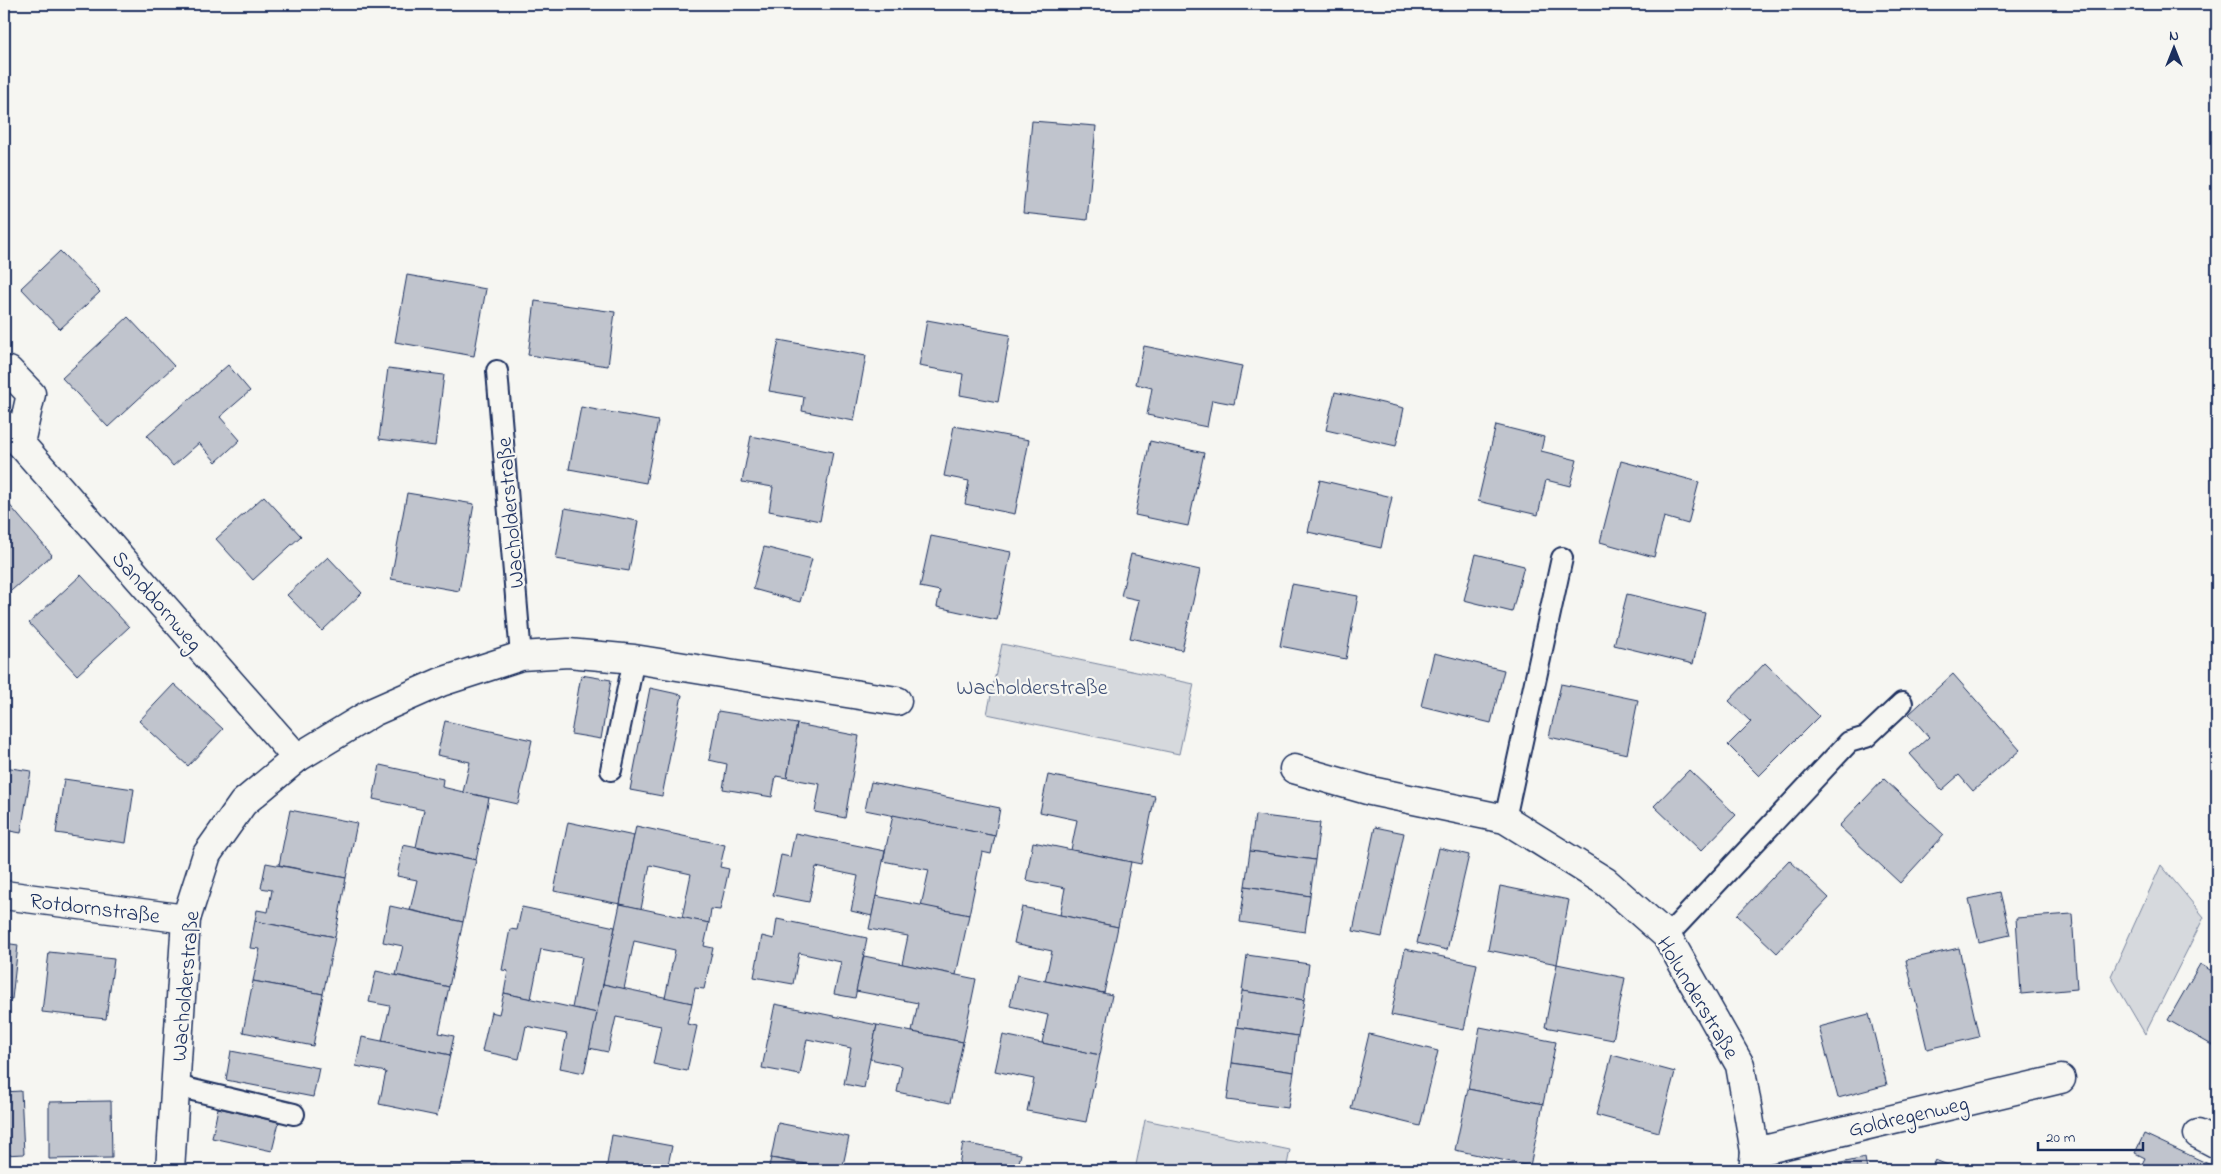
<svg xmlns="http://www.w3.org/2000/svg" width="2221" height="1174" font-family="'Indie Flower',sans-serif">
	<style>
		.green { fill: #d6d9dd; stroke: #78849e }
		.building { fill: #c0c4cd; stroke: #1b2f5e }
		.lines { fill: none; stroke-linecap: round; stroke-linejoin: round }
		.lane-casing { stroke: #1b2f5e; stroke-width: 24 }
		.street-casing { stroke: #1b2f5e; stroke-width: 31 }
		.lane { stroke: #f6f6f2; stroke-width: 20 }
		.street { stroke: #f6f6f2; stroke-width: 28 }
		.labels { text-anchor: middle; stroke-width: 4.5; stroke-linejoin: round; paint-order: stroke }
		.street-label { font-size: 22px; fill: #1b2f5e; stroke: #f6f6f2 }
		.park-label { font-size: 22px; fill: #405177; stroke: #f6f6f2 }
	</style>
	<rect width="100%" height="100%" fill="#f6f6f2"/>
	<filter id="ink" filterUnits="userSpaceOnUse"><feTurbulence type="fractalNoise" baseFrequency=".02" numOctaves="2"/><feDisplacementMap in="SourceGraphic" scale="10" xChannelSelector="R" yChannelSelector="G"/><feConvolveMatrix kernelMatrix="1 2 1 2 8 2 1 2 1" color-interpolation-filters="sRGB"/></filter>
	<g filter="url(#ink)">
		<!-- green -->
		<g class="green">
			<path d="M1002,644l192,40 -15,70 -192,-40z"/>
			<path d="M2161,865l43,52 -59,117 -34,-58z"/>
			<path d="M1145,1120l145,30 -4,20h-151z"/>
		</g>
		<!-- building -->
		<g class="building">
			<path d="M1032,121l64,5 -9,94 -64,-7z"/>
			<path d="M60,251l40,41 -40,37 -39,-41z"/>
			<path d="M407,275l79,14 -12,67 -79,-14z"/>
			<path d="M535,301l80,11 -7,54 -80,-11z"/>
			<path d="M128,317l46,49 -66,61 -46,-49z"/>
			<path d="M927,320l83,15 -12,67 -38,-7 3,-21 -44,-8z"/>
			<path d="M779,340l87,16 -12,65 -52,-10 2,-14 -35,-6z"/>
			<path d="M1144,346l98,20 -8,38 -22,-4 -5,27 -60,-12 5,-27 -16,-4z"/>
			<path d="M228,365l22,26 -30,26 20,23 -24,22 -17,-19 -26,23 -26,-30z"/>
			<path d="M388,368l56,7 -9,71 -56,-7z"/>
			<path d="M1335,392l69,16 -8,38 -70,-16z"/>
			<path d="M581,407l77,14 -12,62 -77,-14z"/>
			<path d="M1496,425l48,12 -3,14 36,9 -7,26 -24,-6 -8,35 -60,-14z"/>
			<path d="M954,426l75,14 -14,74 -50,-10 4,-23 -25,-5z"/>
			<path d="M751,436l82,16 -13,69 -51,-10 4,-24 -31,-5z"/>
			<path d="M1150,441l54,12 -16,73 -53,-11z"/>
			<path d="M1621,461l78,21 -11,42 -24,-7 -10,40 -54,-15z"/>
			<path d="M1320,480l72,17 -11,51 -73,-16z"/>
			<path d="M407,493l67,11 -15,87 -68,-12z"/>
			<path d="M264,496l37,40 -48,44 -37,-41z"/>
			<path d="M7,502l45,53 -48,42v-92z"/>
			<path d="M565,508l73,13 -9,50 -73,-12z"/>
			<path d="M931,536l80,16 -14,68 -60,-13 3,-16 -20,-4z"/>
			<path d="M764,547l48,12 -12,43 -47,-13z"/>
			<path d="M1131,554l69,16 -18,80 -52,-12 9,-38 -18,-4z"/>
			<path d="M1476,554l48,12 -12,46 -48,-12z"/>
			<path d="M328,557l34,36 -40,38 -35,-36z"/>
			<path d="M81,575l48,52 -52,48 -48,-52z"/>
			<path d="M1292,584l66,12 -12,63 -66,-13z"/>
			<path d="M1627,594l78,19 -12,51 -79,-19z"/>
			<path d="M1434,653l70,17 -13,53 -70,-17z"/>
			<path d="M1765,663l54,53 -60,60 -31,-31 23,-23 -22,-21z"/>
			<path d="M1953,674l67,76 -47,41 -14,-16 -17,15 -32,-36 19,-17 -20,-23z"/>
			<path d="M581,675l30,5 -10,59 -30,-5z"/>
			<path d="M174,684l49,45 -35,37 -49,-45z"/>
			<path d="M1561,684l77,16 -11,54 -78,-17z"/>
			<path d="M650,688l32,7 -20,101 -32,-6z"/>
			<path d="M718,711l79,13 -10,54 -11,-2 -4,21 -49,-8 4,-25 -18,-4z"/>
			<path d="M445,721l87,19 -14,64 -55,-12 7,-30 -33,-7z"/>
			<path d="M797,724l62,12 -14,82 -30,-6 5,-28 -33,-6z"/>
			<path d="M380,765l63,14 -1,8 47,11 -13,62 -60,-13 8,-37 -51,-11z"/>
			<path d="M4,767l27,4 -10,62 -17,-3z"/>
			<path d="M1689,770l47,45 -35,36 -47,-45z"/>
			<path d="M1048,775l107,21 -14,68 -70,-14 6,-30 -37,-8z"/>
			<path d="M64,779l70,10 -8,54 -70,-10z"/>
			<path d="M1884,779l60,56 -44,48 -61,-57z"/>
			<path d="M871,782l129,26 -5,28 -130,-26z"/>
			<path d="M290,810l67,13 -11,55 -67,-13z"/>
			<path d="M893,815l102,21 -4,18 -9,-2 -13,63 -48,-9 8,-36 -46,-9z"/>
			<path d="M1255,815l65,8 -5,37 -65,-9z"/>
			<path d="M568,822l66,14 -14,68 -66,-13z"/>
			<path d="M636,826l89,19 -5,22 9,2 -9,41 -9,-1 -2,14 -27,-5 9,-44 -41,-9 -9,44 -21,-5z"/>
			<path d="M1375,827l29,6 -22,104 -29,-6z"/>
			<path d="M795,833l90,18 -13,65 -21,-5 7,-35 -42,-9 -7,35 -36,-7 8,-40 9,2z"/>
			<path d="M1033,842l98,20 -13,65 -58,-12 5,-27 -39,-8z"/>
			<path d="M403,845l73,15 -13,62 -53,-12 7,-30 -20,-4z"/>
			<path d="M1439,848l30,7 -22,95 -30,-7z"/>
			<path d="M1250,851l65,9 -5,36 -65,-10z"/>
			<path d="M1789,860l40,38 -52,55 -40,-38z"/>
			<path d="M266,863l80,15 -11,59 -80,-16 2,-11 11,2 4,-22 -11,-2z"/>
			<path d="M1245,886l65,10 -5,36 -65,-10z"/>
			<path d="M1500,886l69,14 -12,64 -69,-14z"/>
			<path d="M2000,892l10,43 -31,7 -10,-43z"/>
			<path d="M876,896l93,19 -13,60 -54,-11 6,-28 -39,-7z"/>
			<path d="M620,904l89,19 -5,23 9,2 -9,41 -9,-1 -3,15 -27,-5 10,-48 -41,-9 -10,48 -21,-5z"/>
			<path d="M390,906l73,16 -14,65 -53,-12 7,-29 -20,-4z"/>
			<path d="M522,907l93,20 -18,86 -25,-5 10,-51 -41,-8 -10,50 -27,-6 4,-22 -6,-1 8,-41 7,1z"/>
			<path d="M1022,907l96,20 -14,66 -59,-12 7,-30 -38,-8z"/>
			<path d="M2072,914l5,75 -56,5 -5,-76z"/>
			<path d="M777,919l90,19 -12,60 -21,-4 7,-32 -42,-9 -6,31 -39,-7 8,-41 12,3z"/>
			<path d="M255,921l80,16 -12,57 -70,-13 7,-32 -10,-1z"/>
			<path d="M4,943l14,2 -6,54 -8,-1z"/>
			<path d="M1959,948l20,89 -52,12 -21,-89z"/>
			<path d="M1405,949l72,15 -13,66 -73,-15z"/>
			<path d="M49,952l65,7 -8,60 -64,-7z"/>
			<path d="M1247,955l62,9 -5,36 -62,-9z"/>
			<path d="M864,956l112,23 -13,63 -51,-10 6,-29 -62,-12z"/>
			<path d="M1557,964l68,14 -12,62 -68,-13z"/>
			<path d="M2200,964l17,10v74l-49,-28z"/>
			<path d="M376,971l73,16 -10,46 15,3 -4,19 -68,-14 8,-35 -21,-4z"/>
			<path d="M1017,975l95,20 -12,60 -58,-12 6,-28 -38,-9z"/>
			<path d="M253,981l70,13 -10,52 -70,-14z"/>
			<path d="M603,984l89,19 -5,21 10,2 -10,45 -34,-7 8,-38 -45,-9 -8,35 -19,-4z"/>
			<path d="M1242,991l62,9 -6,36 -61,-9z"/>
			<path d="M504,993l93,20 -13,60 -24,-5 7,-34 -41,-8 -7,33 -37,-8 9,-39 8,2z"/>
			<path d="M775,1004l102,21 -13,63 -20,-4 7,-36 -44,-9 -7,36 -38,-7z"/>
			<path d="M1869,1014l18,71 -49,13 -19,-71z"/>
			<path d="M877,1025l86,17 -13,61 -53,-11 5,-26 -32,-7z"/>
			<path d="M1237,1027l61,9 -4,36 -62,-9z"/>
			<path d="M1480,1027l76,15 -13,62 -75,-15z"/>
			<path d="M1369,1034l69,17 -18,75 -69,-17z"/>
			<path d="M1003,1035l97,20 -14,67 -59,-11 7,-32 -39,-8z"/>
			<path d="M362,1037l88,18 -13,61 -58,-12 7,-32 -30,-6z"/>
			<path d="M231,1051l88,17 -6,29 -87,-17z"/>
			<path d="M1612,1055l63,17 -16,60 -63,-17z"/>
			<path d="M1232,1063l62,9 -6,36 -61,-8z"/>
			<path d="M1468,1089l75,15 -13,62 -75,-16z"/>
			<path d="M21,1091l3,63 -20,1v-63z"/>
			<path d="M111,1101l1,57 -63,1v-57z"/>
			<path d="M218,1108l61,14 -7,29 -60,-13z"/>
			<path d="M778,1123l71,14 -7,33 -71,-12z"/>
			<path d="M2144,1134l73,34v2h-78l6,-12 -10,-5z"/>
			<path d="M612,1135l60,11 -5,24h-61z"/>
			<path d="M963,1143l58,11 -4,16h-59z"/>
			<path d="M771,1158l63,12h-66z"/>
			<path d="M1865,1158l2,12h-60z"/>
			<path d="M1935,1160l26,10h-31z"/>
			<path d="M497,1164l1,6h-73v-4z"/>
		</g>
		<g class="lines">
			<!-- lane casing -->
			<g class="lane-casing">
				<g id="lane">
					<path d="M497,371l24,285"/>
					<path d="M611,770l23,-111"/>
					<path d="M1505,819l57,-261"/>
					<path d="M1667,936l182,-194 17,-5 36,-34"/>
					<path d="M176,1086l118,28"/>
				</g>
			</g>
			<!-- street casing -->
			<g class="street-casing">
				<g id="street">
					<path d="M4,376l5,-5 22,23 -11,49"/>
					<path d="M4,425l293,333"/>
					<path d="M1294,769l77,22 134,28 101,63 61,54 73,129 15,87 -2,18"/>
					<path d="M4,895l182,24"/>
					<path d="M2198,1134l19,10"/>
					<path d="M1755,1152l306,-73"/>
					<path d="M170,1170l16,-251 21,-65 36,-51 54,-45 76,-46 68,-30 80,-26 47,-3 66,6 263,42"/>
				</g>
			</g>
			<!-- lane -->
			<use href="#lane" class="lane"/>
			<!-- street -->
			<use href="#street" class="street"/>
		</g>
	</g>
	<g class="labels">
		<!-- street labels -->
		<g class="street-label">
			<text transform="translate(509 513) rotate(-95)" y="8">Wacholderstraße</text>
			<text transform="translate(158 600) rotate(49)" y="8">Sanddornweg</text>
			<text transform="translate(95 907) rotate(7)" y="8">Rotdornstraße</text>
			<text transform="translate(184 986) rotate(-85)" y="8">Wacholderstraße</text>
			<text transform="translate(1699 997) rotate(59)" y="8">Holunderstraße</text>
			<text transform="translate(1908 1115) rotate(-13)" y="8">Goldregenweg</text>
		</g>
		<!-- park labels -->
		<g class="park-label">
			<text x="1032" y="694">Wacholderstraße</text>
		</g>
	</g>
	<!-- margin -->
	<rect width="2221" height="1174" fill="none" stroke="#f6f6f2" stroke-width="20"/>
	<rect x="10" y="10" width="2201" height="1154" fill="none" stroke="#1b2f5e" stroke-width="2" filter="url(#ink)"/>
	<!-- north arrow -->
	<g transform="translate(2174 48)" stroke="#f6f6f2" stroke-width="4" paint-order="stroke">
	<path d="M0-4L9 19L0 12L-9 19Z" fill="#1b2f5e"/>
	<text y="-8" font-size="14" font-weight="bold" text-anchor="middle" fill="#1b2f5e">N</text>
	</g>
	<!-- scale -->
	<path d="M2038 1142v8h105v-8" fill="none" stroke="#1b2f5e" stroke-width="2.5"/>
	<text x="2046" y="1142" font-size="15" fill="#1b2f5e" stroke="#f6f6f2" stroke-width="4" paint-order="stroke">20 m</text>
</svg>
